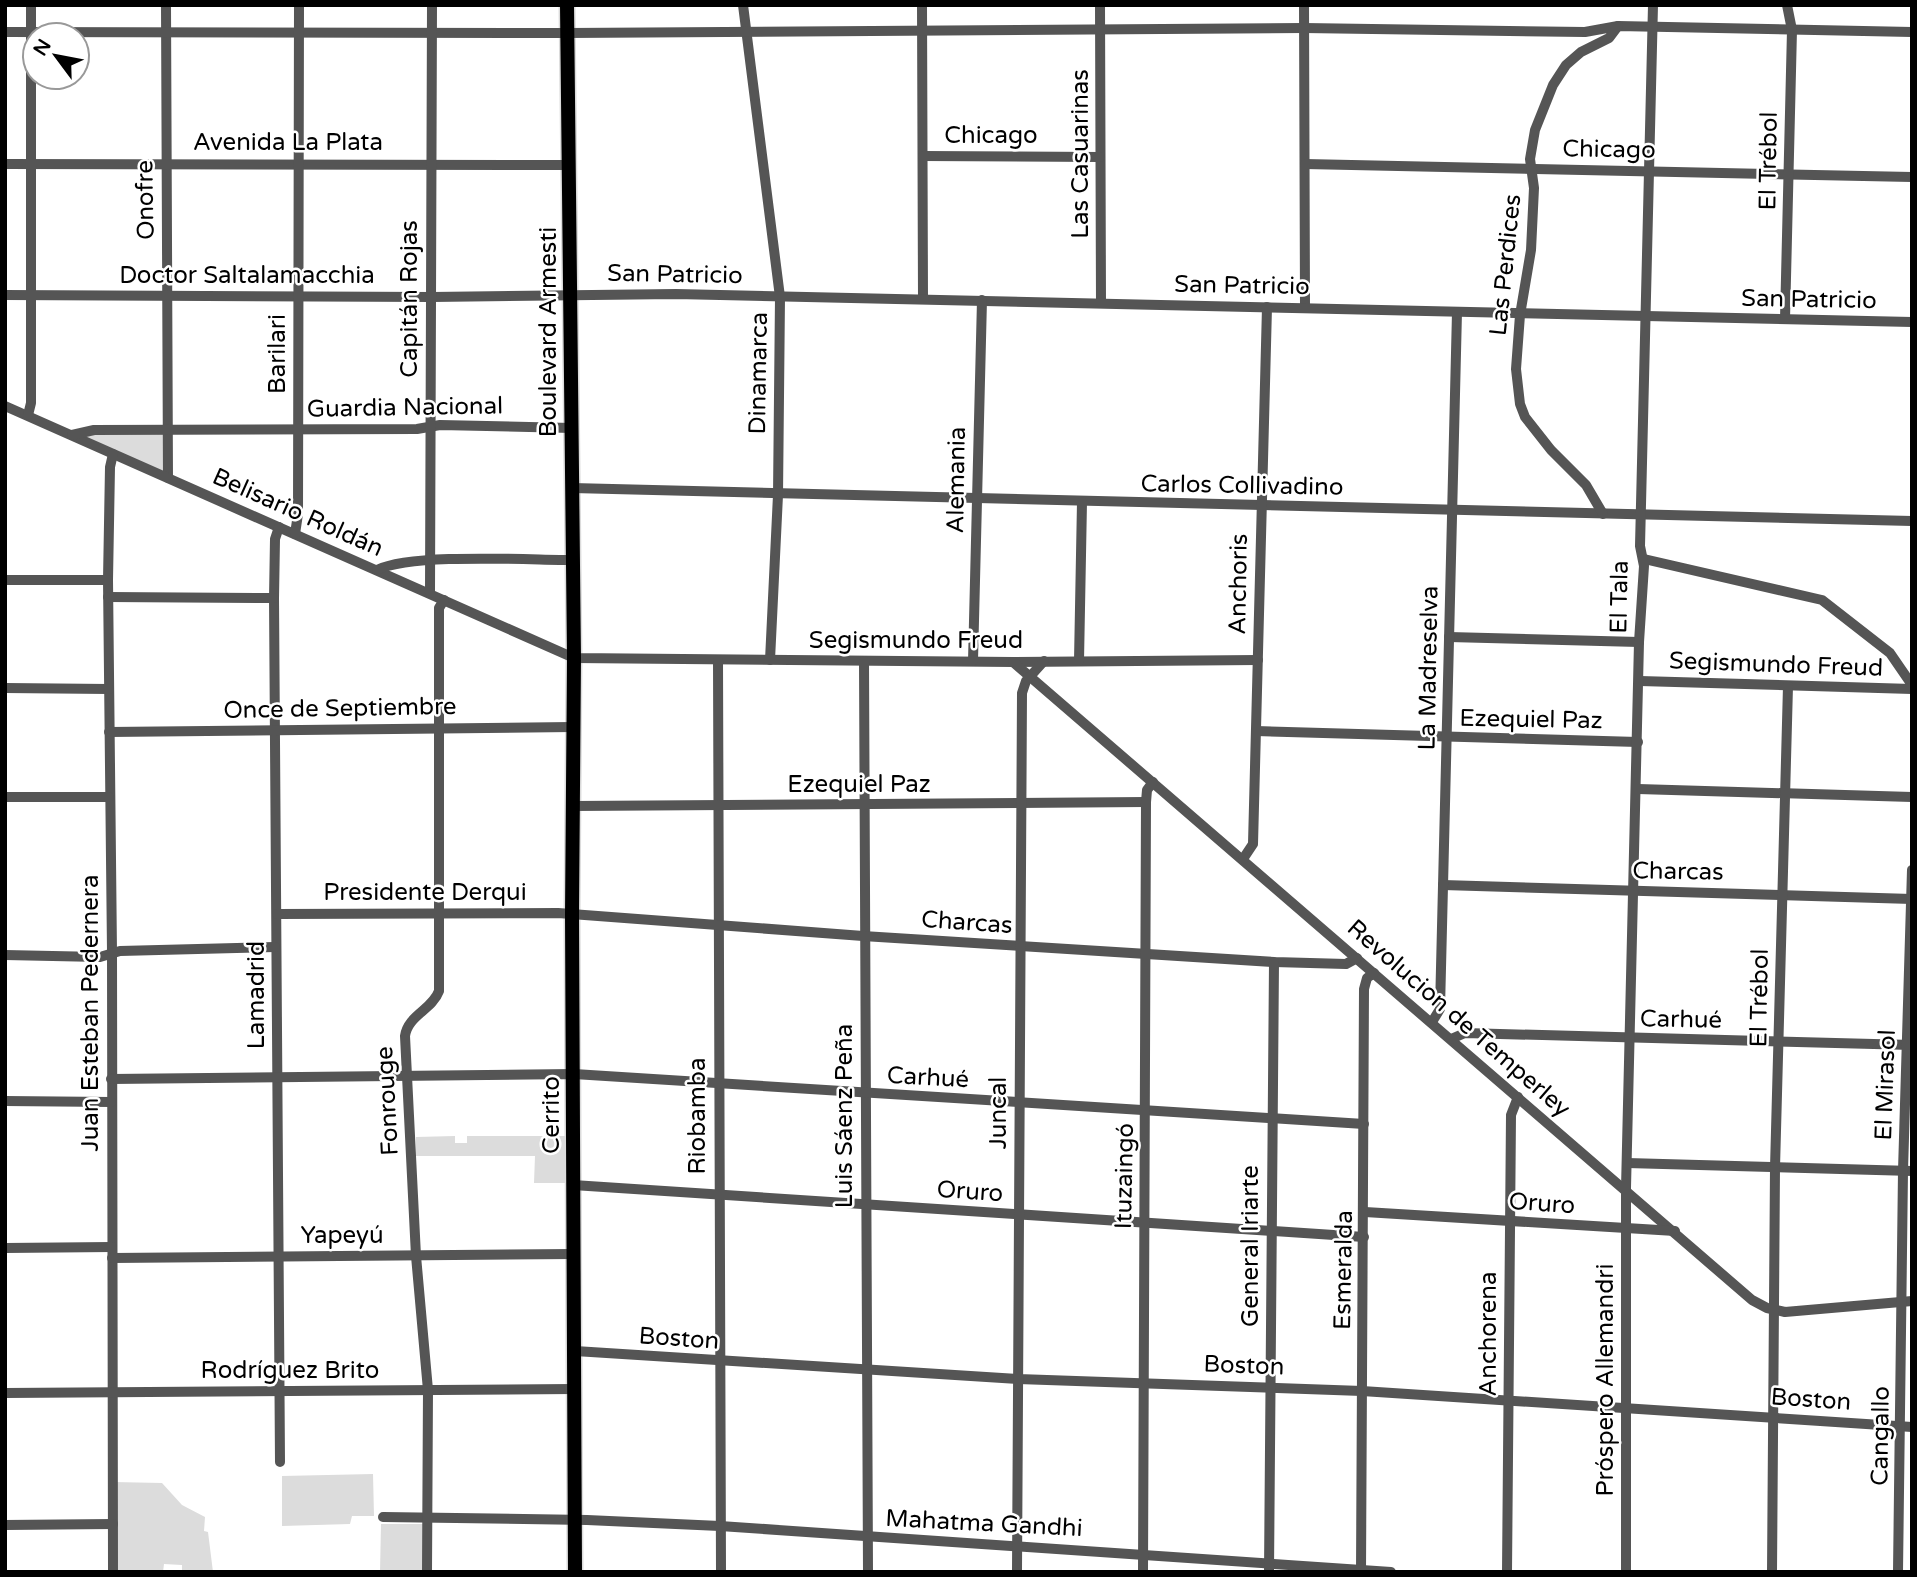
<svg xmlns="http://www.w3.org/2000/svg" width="1917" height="1577" font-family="'Varela Round',sans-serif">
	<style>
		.park { fill: #dcdcdc }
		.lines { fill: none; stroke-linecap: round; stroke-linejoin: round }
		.major-casing { stroke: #dbdbdb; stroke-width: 17 }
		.minor { stroke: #555; stroke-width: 10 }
		.major { stroke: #000; stroke-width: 14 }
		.labels { text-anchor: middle; stroke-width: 5; stroke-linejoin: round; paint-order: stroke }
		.street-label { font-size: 24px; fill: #000; stroke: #fff }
	</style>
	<rect width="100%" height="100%" fill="#fff"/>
	<!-- park -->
	<g class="park">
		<path d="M169,429l-1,49 -96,-43z"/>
		<path d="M455,1136v7h12v-7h100l1,47h-34l1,-27h-119v-19z"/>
		<path d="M373,1474l1,42h-22l-2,8 -68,2v-50z"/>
		<path d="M113,1482l49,1 20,22 23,12 -1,14 4,1 5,40h-31v-7l-18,-1 -1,8h-50z"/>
		<path d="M381,1524h43l-1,48h-43z"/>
	</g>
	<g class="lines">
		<!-- major casing -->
		<g class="major-casing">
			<path id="major" d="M567,5l7,653 -2,256 3,658"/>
		</g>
		<!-- minor -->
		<g class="minor">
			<path d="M166,5l2,473"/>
			<path d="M743,5l37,292 -2,198 -8,165"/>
			<path d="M922,5l1,293"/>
			<path d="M1100,5l1,298"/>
			<path d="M1304,5l1,302"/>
			<path d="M5,32l563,1 736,-5 281,4 33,-6 294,6"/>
			<path d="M923,156l177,1"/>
			<path d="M5,164l565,1"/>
			<path d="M1305,164l607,13"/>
			<path d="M5,295l427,2 244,-3 1236,28"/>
			<path d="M1785,319l7,-289 -5,-25"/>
			<path d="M5,406l569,252 439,4 245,-2"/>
			<path d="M28,415l3,-12v-398"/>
			<path d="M72,435l22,-5 323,-1 23,-4 132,3"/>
			<path d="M113,454l-3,13 -2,113 4,372 1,620"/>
			<path d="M572,488l1340,33"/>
			<path d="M1603,514l-17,-29 -35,-35 -26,-33 -5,-13 -4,-35 4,-54 11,-65 3,-62 -4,-29 5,-29 18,-45 13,-20 15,-13 28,-14 9,-12"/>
			<path d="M279,527l-4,12 -1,59 6,864"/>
			<path d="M295,534l3,-20 1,-509"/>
			<path d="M1644,559l178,41 68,53 22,32"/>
			<path d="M377,570c35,-17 151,-10 195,-10"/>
			<path d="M5,580h103"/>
			<path d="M430,593l2,-588"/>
			<path d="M108,597l166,1"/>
			<path d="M1449,637l190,5"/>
			<path d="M718,660l3,912"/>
			<path d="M864,661l4,911"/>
			<path d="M973,661l9,-361"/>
			<path d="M1079,661l3,-159"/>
			<path d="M1013,662l739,638 15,8 18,4 127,-11"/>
			<path d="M1640,681l272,8"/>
			<path d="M5,688l104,1"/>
			<path d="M1256,731l382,11"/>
			<path d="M109,732l463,-5"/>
			<path d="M1638,789l274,8"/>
			<path d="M5,797h104"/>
			<path d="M573,806l573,-4"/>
			<path d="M1243,859l10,-15 14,-537"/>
			<path d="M1443,885l469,14"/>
			<path d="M277,914l281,-1 305,23 411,26 72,2 11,-6"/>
			<path d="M5,955l95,2 20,-6 155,-4"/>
			<path d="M1432,1022l8,-13 17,-697"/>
			<path d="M1451,1039l14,-6 447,12"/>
			<path d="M111,1079l463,-5 790,50"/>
			<path d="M5,1101l106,1"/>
			<path d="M1627,1163l285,8"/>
			<path d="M573,1185l791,52"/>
			<path d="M1365,1212l310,19"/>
			<path d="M5,1248l107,-1"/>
			<path d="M112,1258l461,-4"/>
			<path d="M575,1351l443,28 344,12 550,36"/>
			<path d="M5,1393l569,-4"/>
			<path d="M383,1517l204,3 133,6 671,46"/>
			<path d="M5,1525l108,-1"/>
			<path d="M427,1572l1,-182 -12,-134 -11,-220c3,-21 27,-26 34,-45v-383l5,-8"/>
			<path d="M1017,1572l5,-879 4,-12 18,-20"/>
			<path d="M1143,1572l3,-770 1,-12 6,-8"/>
			<path d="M1269,1572l5,-610"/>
			<path d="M1361,1572l3,-583 3,-11 7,-5"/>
			<path d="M1507,1572l4,-457 7,-18"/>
			<path d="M1626,1572v-384l13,-546 5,-76 -4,-20 13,-541"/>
			<path d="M1772,1572l3,-404 13,-482"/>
			<path d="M1898,1572l5,-401 9,-301"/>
		</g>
		<!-- major -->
		<use href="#major" class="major"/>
	</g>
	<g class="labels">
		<!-- street labels -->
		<g class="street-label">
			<text x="991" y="143">Chicago</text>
			<text x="288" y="150">Avenida La Plata</text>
			<text transform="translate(1609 149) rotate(1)" y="8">Chicago</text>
			<text transform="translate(1080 154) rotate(-90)" y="8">Las Casuarinas</text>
			<text transform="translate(1768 161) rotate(-89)" y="8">El Trébol</text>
			<text transform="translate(145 200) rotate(-91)" y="8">Onofre</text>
			<text transform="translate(1505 265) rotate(-84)" y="8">Las Perdices</text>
			<text transform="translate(675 274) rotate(1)" y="8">San Patricio</text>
			<text x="247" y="283">Doctor Saltalamacchia</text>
			<text transform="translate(1242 285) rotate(1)" y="8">San Patricio</text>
			<text transform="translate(409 299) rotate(-90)" y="8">Capitán Rojas</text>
			<text transform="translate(1809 299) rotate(1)" y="8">San Patricio</text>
			<text transform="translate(548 332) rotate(-90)" y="8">Boulevard Armesti</text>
			<text transform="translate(277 354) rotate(-90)" y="8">Barilari</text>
			<text transform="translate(758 373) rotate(-89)" y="8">Dinamarca</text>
			<text transform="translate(405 407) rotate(-1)" y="8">Guardia Nacional</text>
			<text transform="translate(956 480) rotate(-89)" y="8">Alemania</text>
			<text transform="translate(1242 485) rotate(1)" y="8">Carlos Collivadino</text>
			<text transform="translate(298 512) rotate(24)" y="8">Belisario Roldán</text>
			<text transform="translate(1238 584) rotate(-89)" y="8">Anchoris</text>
			<text transform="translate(1619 597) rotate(-89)" y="8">El Tala</text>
			<text x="916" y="648">Segismundo Freud</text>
			<text transform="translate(1776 664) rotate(2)" y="8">Segismundo Freud</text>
			<text transform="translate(1428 668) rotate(-89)" y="8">La Madreselva</text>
			<text transform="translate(340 708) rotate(-1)" y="8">Once de Septiembre</text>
			<text transform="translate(1531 719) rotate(1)" y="8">Ezequiel Paz</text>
			<text x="859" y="792">Ezequiel Paz</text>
			<text transform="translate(1678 871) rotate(1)" y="8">Charcas</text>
			<text x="425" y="900">Presidente Derqui</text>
			<text transform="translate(967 922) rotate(4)" y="8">Charcas</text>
			<text transform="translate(256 995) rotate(-90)" y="8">Lamadrid</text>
			<text transform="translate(1759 998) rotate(-89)" y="8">El Trébol</text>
			<text transform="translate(90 1013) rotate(-90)" y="8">Juan Esteban Pedernera</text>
			<text transform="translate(1459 1018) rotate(41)" y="8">Revolucion de Temperley</text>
			<text transform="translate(1681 1019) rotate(1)" y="8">Carhué</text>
			<text transform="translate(928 1077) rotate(3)" y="8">Carhué</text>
			<text transform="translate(1885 1085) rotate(-88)" y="8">El Mirasol</text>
			<text transform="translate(387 1101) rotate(-93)" y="8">Fonrouge</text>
			<text transform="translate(998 1113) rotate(-90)" y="8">Juncal</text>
			<text transform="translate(551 1115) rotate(-90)" y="8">Cerrito</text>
			<text transform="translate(697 1116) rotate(-90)" y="8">Riobamba</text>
			<text transform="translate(844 1116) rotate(-90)" y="8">Luis Sáenz Peña</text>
			<text transform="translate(1124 1176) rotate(-89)" y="8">Ituzaingó</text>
			<text transform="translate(970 1191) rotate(4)" y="8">Oruro</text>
			<text transform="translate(1542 1203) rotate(4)" y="8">Oruro</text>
			<text x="342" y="1243">Yapeyú</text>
			<text transform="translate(1250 1246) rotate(-90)" y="8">General Iriarte</text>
			<text transform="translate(1343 1270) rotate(-89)" y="8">Esmeralda</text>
			<text transform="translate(1488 1334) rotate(-90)" y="8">Anchorena</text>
			<text transform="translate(679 1338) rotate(4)" y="8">Boston</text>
			<text transform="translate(1244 1365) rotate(2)" y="8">Boston</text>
			<text x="290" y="1378">Rodríguez Brito</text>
			<text transform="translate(1605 1380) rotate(-90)" y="8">Próspero Allemandri</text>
			<text transform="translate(1811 1399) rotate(4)" y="8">Boston</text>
			<text transform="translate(1880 1436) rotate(-89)" y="8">Cangallo</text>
			<text transform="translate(984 1523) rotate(3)" y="8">Mahatma Gandhi</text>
		</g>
	</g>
	<!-- border -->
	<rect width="1917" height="1577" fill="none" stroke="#000000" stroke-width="14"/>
	<!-- north arrow -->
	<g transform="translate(56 56) rotate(302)"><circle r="33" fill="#ffffff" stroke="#999999" stroke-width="2"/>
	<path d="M0-5L12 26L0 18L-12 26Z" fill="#000000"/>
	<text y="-10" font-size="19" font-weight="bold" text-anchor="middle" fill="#000000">N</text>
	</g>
</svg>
